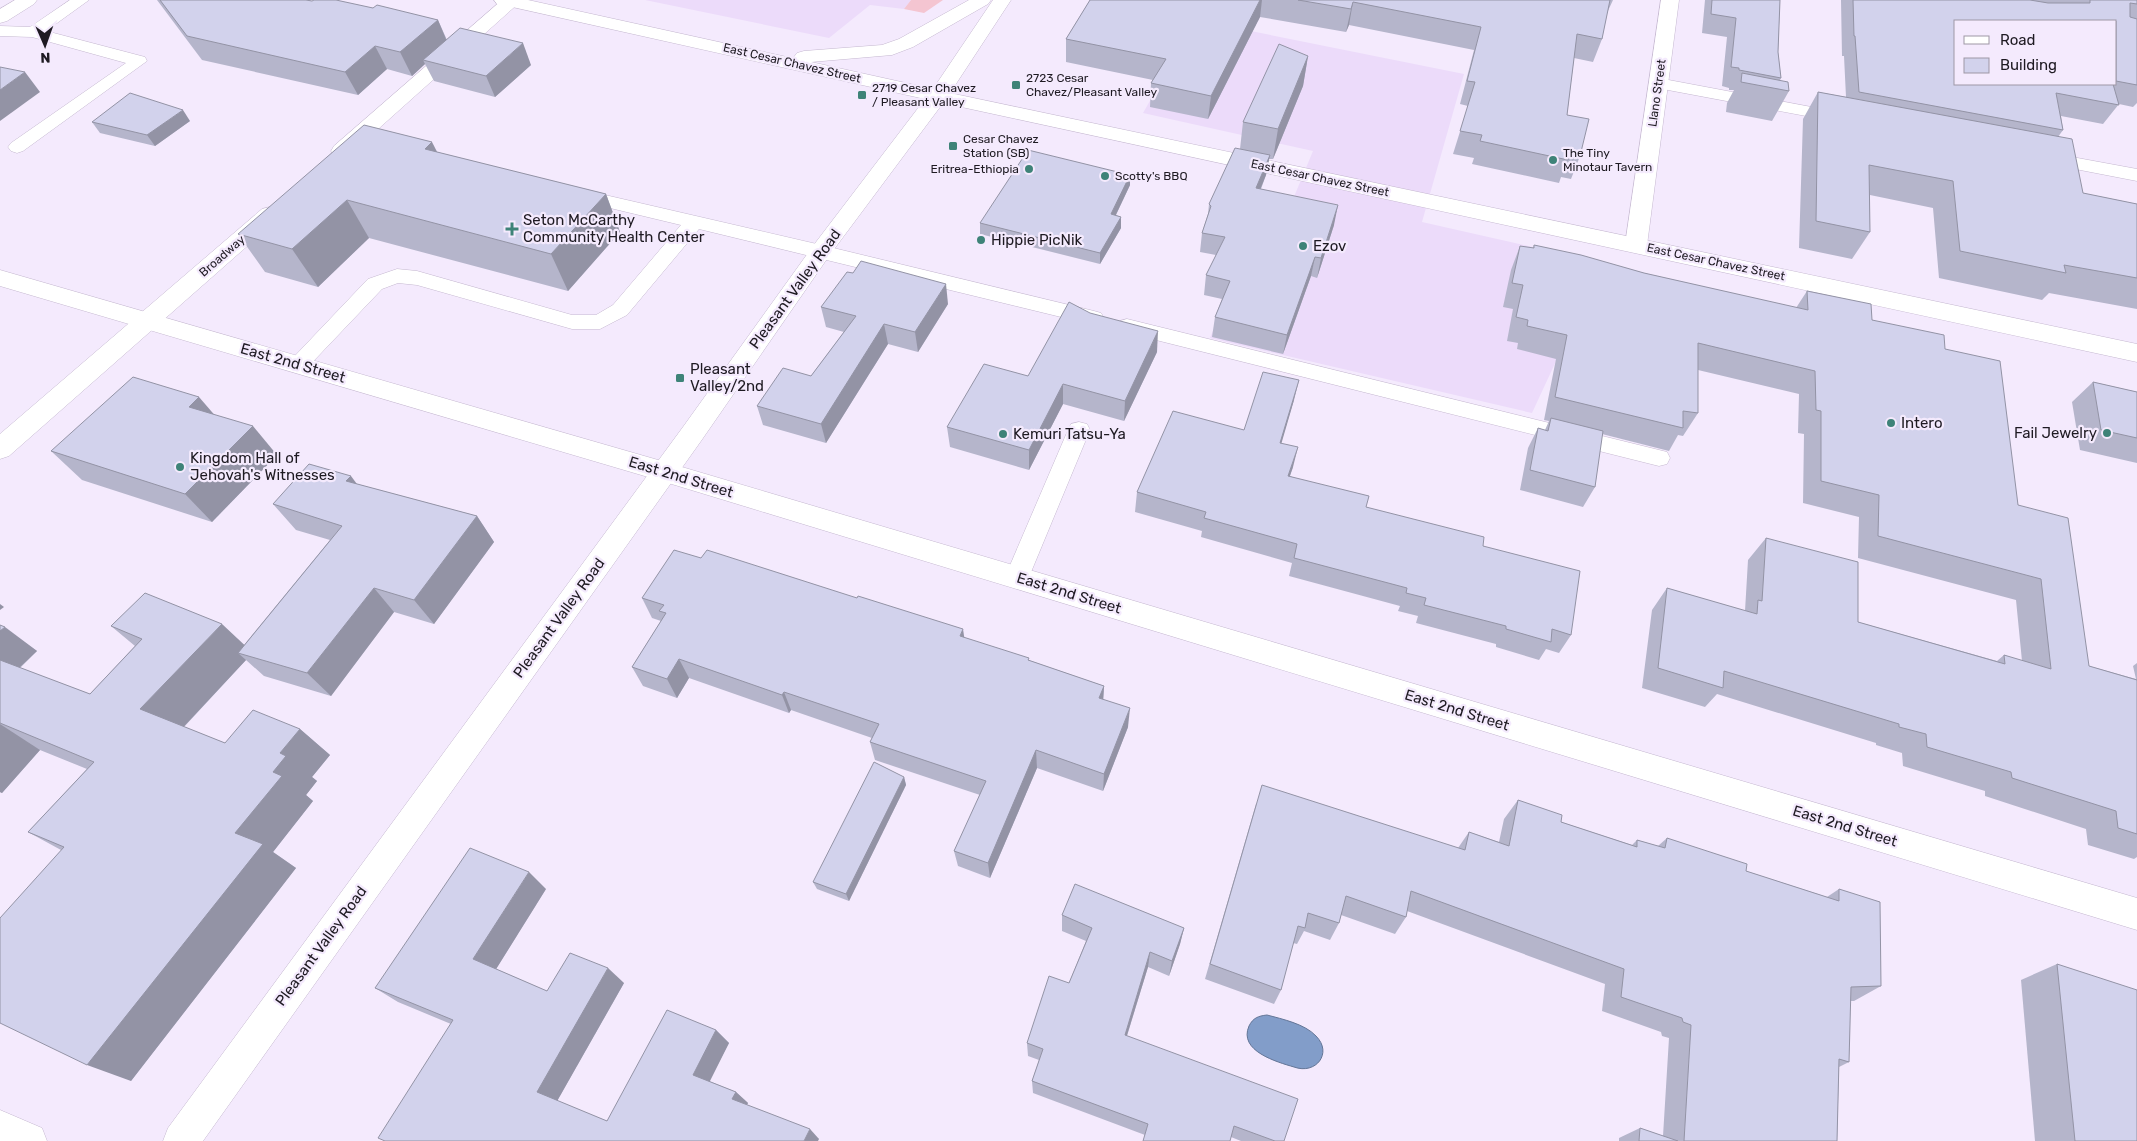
<svg xmlns="http://www.w3.org/2000/svg" width="2137" height="1141" font-family="Rubik,sans-serif">
	<style>
		.built { fill: #ecdbfa }
		.green { fill: #f4c5d1 }
		.water { fill: #829dc9; stroke: #647697 }
		.lines { fill: none; stroke-linecap: round; stroke-linejoin: round }
		.service-casing { stroke: #c5b8d0; stroke-width: 1 }
		.minor-casing { stroke: #c5b8d0; stroke-width: 1 }
		.tertiary-casing { stroke: #c5b8d0; stroke-width: 1 }
		.secondary-casing { stroke: #c5b8d0; stroke-width: 1 }
		.service { fill: #fff; fill-rule: evenodd }
		.minor { fill: #fff; fill-rule: evenodd }
		.tertiary { fill: #fff; fill-rule: evenodd }
		.secondary { fill: #fff; fill-rule: evenodd }
		.wall { fill: #b5b5cb; fill-rule: evenodd }
		.shaded-wall { fill: #9393a5 }
		.building { fill: #d2d2ec; stroke: #9393a5 }
		.poi-dot { fill: #3e8378; stroke: #f4eafd; stroke-width: 2 }
		.labels { text-anchor: middle; stroke-width: 4.5; stroke-linejoin: round; paint-order: stroke }
		.far-street-label { font-size: 12px; fill: #1e1a22; stroke: #f4eafd }
		.far-poi-label { font-size: 12px; fill: #1e1a22; stroke: #f4eafd; text-anchor: start }
		.poi-label { font-size: 15px; fill: #1e1a22; stroke: #f4eafd; text-anchor: start }
		.street-label { font-size: 15px; fill: #1e1a22; stroke: #f4eafd }
	</style>
	<rect width="100%" height="100%" fill="#f4eafd"/>
	<!-- built -->
	<g class="built">
		<path d="M645,0h266l-7,9 -34,-4 -41,33z"/>
		<path d="M1196,20l268,54 -42,148 155,35 -20,102 -25,54 -322,-75 13,-32 24,4 66,-159 -170,-38z"/>
	</g>
	<!-- green -->
	<path class="green" d="M911,0h32l-19,13 -20,-4z"/>
	<!-- water -->
	<path class="water" d="M1267,1015c15,4 38,9 49,21 17,17 0,39 -22,31 -17,-5 -56,-16 -45,-41 4,-8 9,-10 18,-11z"/>
	<g class="lines">
		<!-- service casing -->
		<g class="service-casing">
			<g id="service">
				<path d="M70,0h19l-43,31 99,26 2,4 -124,90 -6,2 -6,-2 -3,-4 3,-4 115,-80 -94,-26 -32,-1v-10l30,1z"/>
				<path d="M1658,78l180,34 6,1 3,4 -3,4 -6,1 -186,-35 -2,-4 2,-4z"/>
				<path d="M2045,152l92,17v12l-98,-19 -3,-4 3,-4z"/>
				<path d="M592,192l229,53 273,66 7,2 3,5 -3,5 -7,2 -395,-96 -72,86 -27,14h-28l-155,-44 -19,-2 -16,6 -77,81 -7,3 -7,-3 -3,-5 3,-5 77,-81 29,-10 20,2 155,44h24l17,-10 68,-80 -96,-23 -2,-4 2,-4z"/>
				<path d="M1127,319l532,131 8,2 3,6 -3,6 -8,2 -539,-135 -3,-5 3,-5z"/>
				<path d="M1079,422l8,2 3,6 -61,147 -4,7 -8,3 -8,-3 -4,-7 63,-147 3,-6z"/>
			</g>
		</g>
		<!-- minor casing -->
		<g class="minor-casing">
			<g id="minor">
				<path d="M15,0h22l-3,4 -27,17 -7,2v-14z"/>
				<path d="M502,0h17l1,2 -172,154 -7,1 -7,-1 -3,-5 3,-5z"/>
				<path d="M1661,0h18l-32,245 -3,5 -8,2 -8,-2 -3,-5z"/>
				<path d="M270,207l8,2 3,5 -3,5 -269,237 -9,3v-25l262,-225z"/>
				<path d="M0,1110l42,18 5,13h-47z"/>
			</g>
		</g>
		<!-- tertiary casing -->
		<g class="tertiary-casing">
			<path id="tertiary" d="M0,270l665,192 1472,436v32l-1472,-448 -665,-196z"/>
		</g>
		<!-- secondary casing -->
		<g class="secondary-casing">
			<path id="secondary" d="M494,0h34l268,59 -2,-2 3,-4 7,-2 78,-6 17,-6 70,-39h22l-3,4 -75,43 -21,8 -81,7 122,27 60,-89h18l-61,93 1187,251v18l-1194,-259 -114,153 -128,185 -498,700h-40l5,-13 515,-701 130,-181 112,-147 -422,-94 -6,-1z"/>
		</g>
		<!-- service -->
		<use href="#service" class="service"/>
		<!-- minor -->
		<use href="#minor" class="minor"/>
		<!-- tertiary -->
		<use href="#tertiary" class="tertiary"/>
		<!-- secondary -->
		<use href="#secondary" class="secondary"/>
	</g>
	<!-- wall -->
	<g class="wall">
		<path d="M157,0h149l6,1 61,7 65,12 9,20 84,25 -36,32 -61,-16 -9,-17 -13,12 -25,-7 -29,26 -156,-35z"/>
		<path d="M1090,0h523l-6,13 -5,26 -9,23 -19,-4 -7,57 13,41 -9,23 -10,-2 -2,6 -87,-19 2,-6 -21,-4 15,-48 -8,-2 14,-54 -125,-25 -3,7 -86,-15 -52,102 -58,-12 1,-24 2,-3 -87,-18v-23z"/>
		<path d="M1705,0h75l-2,52 3,26 -1,2 9,11 -17,30 -46,-9 1,-9 7,-13h-5v-2l-7,-2 5,-49 -25,-4z"/>
		<path d="M1841,0h296v103l-4,4 -14,-3 -16,20 -42,-8 2,14 -5,7 25,56 54,11v105l-88,-16 -7,7 -103,-22 -6,-70 -63,-13v37l-18,27 -53,-11 4,-129 15,-27 28,5 -2,-41h-2zM2116,21v63h-160z"/>
		<path d="M1308,56l-5,30 -30,73h-4l-3,16 -5,14 73,36 -17,53 -6,-2 -28,78 -71,-17 3,-20 7,-18 -18,-4 2,-20 10,-20 -16,-3 2,-19 6,-19 1,-10 31,-55 3,-27z"/>
		<path d="M190,121l-35,25 -55,-13 -8,-11z"/>
		<path d="M437,152l169,42 14,38 -52,59 -199,-53 -51,49 -53,-15 -27,-38z"/>
		<path d="M1130,175v10l-14,30 5,2v11l-21,36 -120,-30v-11z"/>
		<path d="M1534,245l110,28 152,35 11,-17 65,29 73,29 73,156 71,161 47,13 -3,-13 4,-3v194l-3,2 -46,-14 -2,-16 -101,-33v-5l-82,-25 -1,-13 -26,-8v-2l-159,-49 -12,13 -63,-19 10,-78 15,-22 78,23 3,-51 18,-22 92,84 139,39 7,-6 18,6 -6,-61 -158,-42 1,-41 -56,-14 1,-69 -6,-1 1,-39 -101,-24v43l-15,23 -5,-1 -9,16 -67,-17 -7,53 -12,20 -63,-17 8,-42 10,-20 7,2 4,-9 -5,-1 12,-61 -39,-10 1,-6 -11,-2 6,-32 -10,-2 8,-37 9,-24 13,2z"/>
		<path d="M948,304l-30,48 -30,-8 -62,99 -63,-18 -6,-19 54,-30 33,-44 -18,-5 -5,-20z"/>
		<path d="M1157,352l-33,69 -61,-17 -34,66 -79,-23 -3,-20 81,-51z"/>
		<path d="M2093,382l44,10v71l-57,-13 -8,-48z"/>
		<path d="M1294,400l-13,43 12,24 -3,9 76,31 117,39 88,89 -12,18 -13,-4 -7,11 -43,-13v-3l-80,-21 2,-7 -20,-5 2,-5 -111,-30 3,-13 -91,-26 1,-6 -67,-19 2,-20 107,-62z"/>
		<path d="M51,451l226,4 -65,67 -130,-42z"/>
		<path d="M357,484l120,32 17,26 -60,82 -40,-12 -63,84 -67,-20 -18,-16 -62,67 41,16 75,-14 30,26 -18,22 5,4 -11,14 7,6 -40,51 23,16 -165,213 -70,-231 -33,-18 59,-63 -47,-19 -38,43 -2,-1v-167l37,26 -17,17 70,26 45,-48 -24,-20 133,19 86,-105 -34,-10 -23,-26z"/>
		<path d="M642,598l322,40 140,48 -1,14 25,27 -25,64 -66,-23 -47,110 -32,-12 -4,-15 26,-56 -105,-35 -5,-18 2,-4 -81,-28 -2,3 -100,-35 -12,20 -34,-12 -11,-19 29,-46 -9,-3z"/>
		<path d="M904,777l2,8 -57,116 -32,-12 -4,-7z"/>
		<path d="M1518,800l43,22 71,23 5,-5 21,6 9,-8 79,33 81,26 12,-8 42,97 -27,15h-4l-1,61 -10,5 -2,74h-218v-3l21,-10 23,8 6,-98 -7,-2 -1,-4 -59,-21 3,-27 -198,-73 -1,6 -11,17 -54,-19 -2,8 -9,17 -26,-9 -7,13 -4,-1 -12,47 -7,14 -69,-25 51,-175 202,44 11,-16 30,10 5,-23z"/>
		<path d="M546,889l-50,80 51,22 77,-8 -67,118 50,20 109,-91 13,13 -20,38 27,11 12,11 -1,2 72,34 -434,2 66,-117 -53,-22 -23,-14z"/>
		<path d="M1062,915l122,13 -4,16 -11,32 -21,-9 -21,69 157,105h-43l-10,-4 -86,-2 -112,-42 -1,-12 7,-21 -11,-4 -1,-13 42,-60 17,-42 -24,-10z"/>
		<path d="M2057,964l80,177h-102l-14,-161z"/>
	</g>
	<!-- shaded-wall -->
	<g class="shaded-wall">
		<path d="M1260,0h2l-2,17 -52,102 3,-23z"/>
		<path d="M1353,2l-4,23 -3,7 5,-23z"/>
		<path d="M438,20l10,24 -25,16 2,4 -13,12 -12,-24z"/>
		<path d="M523,43l8,22 -36,32 -9,-21z"/>
		<path d="M375,46l12,23 -29,26 -13,-23z"/>
		<path d="M1308,56l-5,30 -30,73 5,-30z"/>
		<path d="M25,72l15,20 -40,29v-31z"/>
		<path d="M183,110l7,11 -35,25 -8,-11z"/>
		<path d="M432,142l20,39 -27,-32z"/>
		<path d="M1270,155l-4,20 -13,32 3,-19z"/>
		<path d="M1130,175v10l-19,40v-11z"/>
		<path d="M606,194l14,38 -52,59 -17,-37z"/>
		<path d="M347,200l22,38 -51,49 -26,-38z"/>
		<path d="M1338,205l-4,20 -17,53 4,-20z"/>
		<path d="M1121,217v11l-21,36v-11z"/>
		<path d="M1315,257l-4,19 -28,78 4,-19z"/>
		<path d="M946,284l2,20 -30,48 -3,-20z"/>
		<path d="M884,324l4,20 -62,99 -5,-19z"/>
		<path d="M1158,331l-1,21 -33,69 1,-20z"/>
		<path d="M1299,380l-5,20 -18,62 4,-19z"/>
		<path d="M1063,384v20l-34,66v-20z"/>
		<path d="M199,397l25,29 -35,-19z"/>
		<path d="M253,426l24,29 -65,67 -27,-28z"/>
		<path d="M1298,447l-5,20 -10,28 5,-19z"/>
		<path d="M351,476l20,27 -25,-22z"/>
		<path d="M477,516l17,26 -60,82 -20,-24z"/>
		<path d="M374,588l20,24 -63,84 -24,-23z"/>
		<path d="M0,604l4,3 -4,3z"/>
		<path d="M222,624l31,29h-15l8,7 -71,76 -35,-27z"/>
		<path d="M5,627l32,24 -37,35v-55z"/>
		<path d="M963,629l3,20 -6,-13z"/>
		<path d="M679,659l10,19 -12,20 -10,-19z"/>
		<path d="M1104,686l-1,18 -4,-6z"/>
		<path d="M784,692l7,18 -2,3 -7,-18z"/>
		<path d="M1130,708l-2,19 -25,64 1,-17z"/>
		<path d="M0,724l40,26 -38,43 -2,-1z"/>
		<path d="M300,729l30,26 -18,22 5,4 -11,14 7,6 -40,51 23,16 -165,213 -44,-16 186,-293 7,-19z"/>
		<path d="M1036,750l1,18 -47,110 -2,-15z"/>
		<path d="M904,777l2,8 -57,116 -3,-7z"/>
		<path d="M529,872l17,17 -53,85 -20,-15z"/>
		<path d="M1184,928l-4,16 -11,32 3,-15z"/>
		<path d="M1150,952l-2,15 -25,81 2,-13z"/>
		<path d="M608,968l16,15 -68,120 -19,-11z"/>
		<path d="M716,1030l13,13 -22,44 -14,-12z"/>
		<path d="M736,1092l12,11 -4,7 -12,-11z"/>
		<path d="M810,1129l9,10 -1,2h-14z"/>
	</g>
	<!-- building -->
	<g class="building">
		<path d="M160,0h146l6,1 2,-1h22l37,8 4,-3 61,15 -38,32 -25,-6 -30,26 -158,-36z"/>
		<path d="M1090,0h170l-49,96 -60,-13 15,-24 -100,-20z"/>
		<path d="M1298,0h312l-8,39 -25,-5 -10,81 22,4 -9,37 -10,-3 -2,7 -88,-19 2,-6 -22,-4 15,-49 -8,-1 14,-54 -128,-25 -2,7z"/>
		<path d="M1712,0h68l-2,52 3,26 -42,-8v-2l-8,-1 5,-49 -25,-4z"/>
		<path d="M1853,0h177l18,3h42v-3h47v4l-7,-1v14l7,2v66l-21,-4v-60h-160v63h157l6,21 -63,-12 7,37 -204,-38 -4,-56h-1z"/>
		<path d="M460,28l63,15 -37,33 -63,-16z"/>
		<path d="M1279,44l29,12 -30,73 -35,-7z"/>
		<path d="M0,67l25,5 -25,18z"/>
		<path d="M1742,73l46,9 1,9 -48,-9z"/>
		<path d="M1818,92l254,47 11,54 54,11v74l-73,-13 2,8 -106,-22 -7,-70 -84,-16 1,67 -54,-11z"/>
		<path d="M130,93l53,17 -36,25 -55,-13z"/>
		<path d="M364,125l68,17 -7,7 181,45 -55,60 -204,-54 -55,49 -54,-15z"/>
		<path d="M1235,148l35,7 -14,33 82,17 -17,53 -6,-1 -28,78 -72,-18 15,-36 -24,-6 19,-38 -23,-4 9,-27 -2,-2z"/>
		<path d="M1028,150l102,25 -19,39 10,3 -21,36 -120,-30z"/>
		<path d="M1534,245l47,10 63,18 164,37 -1,-19 64,13 1,16 72,15 1,14 55,12 18,144 50,13 21,148 48,14v154l-19,-6 -2,-17 -104,-33 -1,-6 -84,-25 -1,-13 -27,-7v-3l-175,-53 -1,17 -65,-20 9,-80 90,26 1,-14 4,1 4,-63 92,24v60l147,42 -1,-9 47,14 -10,-90 -163,-43 1,-41 -58,-14v-70l-5,-1 -1,-39 -117,-28v70l-15,-2v17l-128,-31 12,-62 -40,-9 1,-6 -12,-3 7,-32 -11,-2 8,-37 14,2z"/>
		<path d="M861,261l85,23 -31,48 -31,-8 -63,100 -64,-18 26,-38 28,8 45,-60 -35,-9 26,-35 6,1z"/>
		<path d="M1069,302l21,11 68,18 -33,70 -62,-17 -34,66 -82,-23 37,-63 44,12z"/>
		<path d="M1263,372l36,8 -19,63 18,4 -10,29 81,20 -3,11 118,30 -1,9 97,25 -9,64 -19,-6 -1,13 -45,-13v-3l-82,-21 2,-7 -20,-5 1,-5 -113,-30 3,-14 -93,-26 2,-6 -69,-20 36,-81 71,19z"/>
		<path d="M133,377l66,20 -10,10 64,19 -68,68 -134,-43z"/>
		<path d="M2093,382l44,10v46l-36,-8z"/>
		<path d="M1551,418l52,13 -8,56 -65,-17 8,-42 10,3z"/>
		<path d="M309,464l42,12 -5,5 131,35 -63,84 -40,-12 -67,85 -69,-20 104,-127 -69,-22z"/>
		<path d="M674,550l27,8 6,-8 150,48 1,-2 105,33 -3,7 69,22 -1,2 76,26 -5,12 31,10 -26,66 -68,-24 -48,113 -34,-12 32,-70 -116,-39 9,-18 -95,-32 -2,3 -103,-36 -12,20 -35,-12 34,-54 -7,-2 5,-6 -22,-7z"/>
		<path d="M145,593l77,31 -82,85 85,34 28,-33 47,19 -20,24 6,3 -13,16 9,4 -47,57 28,11 -176,221 -87,-42v-105l64,-71 -36,-15 66,-70 -94,-39v-63l90,34 52,-55 -31,-13z"/>
		<path d="M0,625l5,2 -5,4z"/>
		<path d="M874,762l30,15 -58,117 -33,-12z"/>
		<path d="M1262,785l203,65 4,-18 40,14 9,-46 44,15 -1,7 76,25v-7l28,8 2,-10 80,26 -1,7 93,30v-12l41,13 1,84 -30,1 -2,75 -10,-3 -2,82h-153l7,-116 -8,-3 -1,-4 -61,-21 3,-28 -213,-78 -5,26 -60,-21 -7,27 -31,-10 -3,15 -7,-2 -17,64 -71,-26z"/>
		<path d="M470,848l59,24 -56,87 74,32 23,-38 38,15 -71,124 70,29 60,-111 49,20 -23,45 43,17 -4,7 78,30 -6,12h-419l-7,-3 75,-118 -78,-32z"/>
		<path d="M1075,884l109,44 -12,33 -22,-9 -25,83 173,64 -14,42h-9l-41,-15 -4,15h-87l5,-17 -116,-43 11,-32 -16,-6 22,-67 20,7 23,-55 -30,-13z"/>
		<path d="M2057,964l80,26v151h-62z"/>
		<path d="M1640,1128l38,13h-39z"/>
	</g>
	<!-- markers -->
	<g class="poi-dot">
		<rect x="1011" y="80" width="10" height="10" rx="2.5"/>
		<rect x="857" y="90" width="10" height="10" rx="2.5"/>
		<rect x="948" y="141" width="10" height="10" rx="2.5"/>
		<circle cx="1553" cy="160" r="5"/>
		<circle cx="1029" cy="169" r="5"/>
		<circle cx="1105" cy="176" r="5"/>
		<path d="M509.5 221.5h5v5h5v5h-5v5h-5v-5h-5v-5h5z"/>
		<circle cx="981" cy="240" r="5"/>
		<circle cx="1303" cy="246" r="5"/>
		<rect x="675" y="373" width="10" height="10" rx="2.5"/>
		<circle cx="1891" cy="423" r="5"/>
		<circle cx="2107" cy="433" r="5"/>
		<circle cx="1003" cy="434" r="5"/>
		<circle cx="180" cy="467" r="5"/>
	</g>
	<g class="labels">
		<!-- far-street labels -->
		<g class="far-street-label">
			<text transform="translate(792 63) rotate(13)" y="4">East Cesar Chavez Street</text>
			<text transform="translate(1657 93) rotate(-82)" y="4">Llano Street</text>
			<text transform="translate(1320 178) rotate(12)" y="4">East Cesar Chavez Street</text>
			<text transform="translate(222 256) rotate(-41)" y="4">Broadway</text>
			<text transform="translate(1716 262) rotate(12)" y="4">East Cesar Chavez Street</text>
		</g>
		<!-- far-poi labels -->
		<g class="far-poi-label">
			<text x="1026" y="82">2723 Cesar<tspan x="1026" dy="14">Chavez/Pleasant Valley</tspan></text>
			<text x="872" y="92">2719 Cesar Chavez<tspan x="872" dy="14">/ Pleasant Valley</tspan></text>
			<text x="963" y="143">Cesar Chavez<tspan x="963" dy="14">Station (SB)</tspan></text>
			<text x="1563" y="157">The Tiny<tspan x="1563" dy="14">Minotaur Tavern</tspan></text>
			<text x="1019" y="173" text-anchor="end">Eritrea-Ethiopia</text>
			<text x="1115" y="180">Scotty's BBQ</text>
		</g>
		<!-- poi labels -->
		<g class="poi-label">
			<text x="523" y="225">Seton McCarthy<tspan x="523" dy="17">Community Health Center</tspan></text>
			<text x="991" y="245">Hippie PicNik</text>
			<text x="1313" y="251">Ezov</text>
			<text x="690" y="374">Pleasant<tspan x="690" dy="17">Valley/2nd</tspan></text>
			<text x="1901" y="428">Intero</text>
			<text x="2097" y="438" text-anchor="end">Fail Jewelry</text>
			<text x="1013" y="439">Kemuri Tatsu-Ya</text>
			<text x="190" y="463">Kingdom Hall of<tspan x="190" dy="17">Jehovah's Witnesses</tspan></text>
		</g>
		<!-- street labels -->
		<g class="street-label">
			<text transform="translate(795 289) rotate(-54)" y="5">Pleasant Valley Road</text>
			<text transform="translate(293 363) rotate(16)" y="5">East 2nd Street</text>
			<text transform="translate(681 477) rotate(17)" y="5">East 2nd Street</text>
			<text transform="translate(1069 593) rotate(17)" y="5">East 2nd Street</text>
			<text transform="translate(559 618) rotate(-54)" y="5">Pleasant Valley Road</text>
			<text transform="translate(1457 710) rotate(17)" y="5">East 2nd Street</text>
			<text transform="translate(1845 826) rotate(17)" y="5">East 2nd Street</text>
			<text transform="translate(321 946) rotate(-54)" y="5">Pleasant Valley Road</text>
		</g>
	</g>
	<!-- legend -->
	<rect x="1954" y="20" width="162" height="65" fill="#f4eafd" stroke="#9e97a5"/>
	<rect x="1964" y="36" width="25" height="8" fill="#ffffff" stroke="#9e97a5"/>
	<text x="2000" y="45" font-size="15" fill="#1e1a22">Road</text>
	<rect x="1964" y="58" width="25" height="15" fill="#d2d2ec" stroke="#9e97a5"/>
	<text x="2000" y="70" font-size="15" fill="#1e1a22">Building</text>
	<!-- north arrow -->
	<g transform="translate(45 45) rotate(178)" stroke="#f4eafd" stroke-width="4" paint-order="stroke">
	<path d="M0-4L9 19L0 12L-9 19Z" fill="#1e1a22"/>
	<text y="-8" font-size="14" font-weight="bold" text-anchor="middle" fill="#1e1a22">N</text>
	</g>
</svg>
